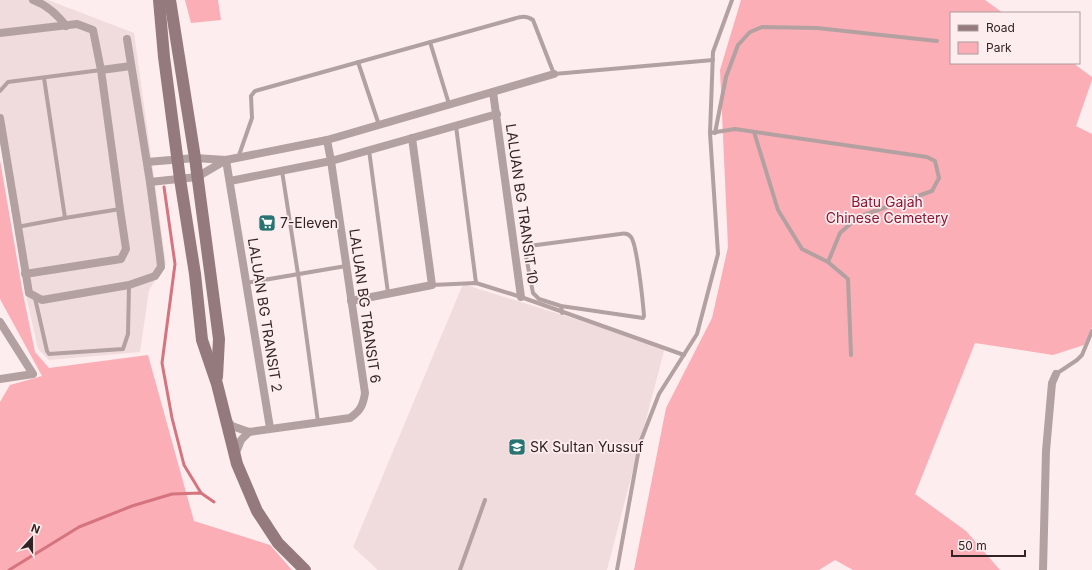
<svg xmlns="http://www.w3.org/2000/svg" width="1092" height="570" font-family="Inter,sans-serif">
	<style>
		.built { fill: #f0dbdd }
		.green { fill: #fbaeb5 }
		.lines { fill: none; stroke-linecap: round; stroke-linejoin: round }
		.stream { stroke: #d5747f; stroke-width: 3 }
		.lane { stroke: #b3a1a2; stroke-width: 4 }
		.street { stroke: #b3a1a2; stroke-width: 8 }
		.secondary { stroke: #947a7c; stroke-width: 12 }
		.labels { text-anchor: middle; stroke-width: 3.5; stroke-linejoin: round; paint-order: stroke }
		.park-label { font-size: 14px; fill: #8d1634; stroke: #feedee }
		.street-label { font-size: 14px; fill: #322324; stroke: #feedee }
		.poi-label { font-size: 14px; fill: #322324; stroke: #feedee; text-anchor: start }
	</style>
	<rect width="100%" height="100%" fill="#feedee"/>
	<!-- built -->
	<g class="built">
		<path d="M0,0h48l86,33 32,231 -17,26 -9,62 -91,8 -11,-11 -12,-54 -26,-153z"/>
		<path d="M463,284l202,63 -58,223h-229l-25,-23z"/>
	</g>
	<!-- green -->
	<g class="green">
		<path d="M185,0h33l3,20 -30,3z"/>
		<path d="M741,0h244l18,13h-52v50h122l19,14v3l-16,46 16,8v193l-8,18 -31,10 -78,-12 -60,151 51,37 34,39h-147l-18,-10 -16,10h-185l32,-162 46,-90 16,-71 -8,-177z"/>
		<path d="M0,160l23,134 12,58 14,16 99,-13 46,166 76,24 22,25h-292v-168l10,-17 32,-9 -42,-77z"/>
	</g>
	<g class="lines">
		<!-- stream -->
		<g class="stream">
			<path d="M164,187l11,77 -13,99 10,55 12,47 17,28"/>
			<path d="M9,570l70,-43 53,-21 40,-12 29,-1 13,9"/>
		</g>
		<!-- lane -->
		<g class="lane">
			<path d="M430,42l19,62"/>
			<path d="M358,62l21,63"/>
			<path d="M44,78l21,140 55,-9"/>
			<path d="M0,91l8,-9 93,-12"/>
			<path d="M456,126l20,157"/>
			<path d="M710,133l25,-4 192,28 8,4 4,17 -7,13 -74,26 -18,16 -12,29 -26,-13 -24,-39 -24,-78"/>
			<path d="M715,133l11,-56 12,-32 12,-13 12,-5 55,1 120,13"/>
			<path d="M369,150l19,143"/>
			<path d="M238,158l14,-40 -1,-22 4,-5 258,-72c7,-2 13,-4 20,1l21,54 159,-14"/>
			<path d="M282,171l16,103 20,148"/>
			<path d="M17,227l48,-9"/>
			<path d="M828,262l20,17 3,76"/>
			<path d="M246,283l100,-17"/>
			<path d="M432,285l44,-2 45,14 163,58"/>
			<path d="M35,298l12,53 2,3 74,-5 5,-15 1,-49"/>
			<path d="M561,306l-22,-7 -6,-6 -8,-42 4,-5 91,-12c4,-1 8,-1 11,3 6,7 12,66 13,79l-1,2 -82,-12 1,7"/>
			<path d="M1056,374l21,-14 5,-5 10,-24"/>
			<path d="M460,570l25,-70"/>
			<path d="M617,570l23,-127 19,-49 38,-60 21,-80 -8,-121 3,-81 19,-52"/>
		</g>
		<!-- street -->
		<g class="street">
			<path d="M33,0c14,5 24,14 33,26"/>
			<path d="M0,33l77,-9 16,6 8,40 19,139 6,40 -5,10 -96,15"/>
			<path d="M101,70l30,-4"/>
			<path d="M493,92l28,205"/>
			<path d="M0,118l29,175 13,7 87,-15 26,-9 6,-9 -1,-10 -10,-75 -23,-143"/>
			<path d="M226,160l44,268"/>
			<path d="M147,162l48,-4 31,2 101,-20 227,-66"/>
			<path d="M230,181l101,-20 166,-47"/>
			<path d="M150,182l47,-5 29,-17"/>
			<path d="M351,301l81,-16 -20,-147"/>
			<path d="M0,322l33,52 -33,5"/>
			<path d="M227,420l5,6 17,6 101,-14c10,-7 13,-12 15,-25l-34,-232 -4,-21"/>
			<path d="M235,455l6,-15 8,-8"/>
			<path d="M1043,570l3,-119 6,-68 4,-9"/>
		</g>
		<!-- secondary -->
		<g class="secondary">
			<path d="M159,0l5,57 16,122 15,95 7,66 15,44 20,80 20,47 21,32 27,27"/>
			<path d="M170,0l25,158 24,181 -2,38"/>
		</g>
	</g>
	<!-- icons -->
	<defs>
		<g id="supermarket-square" transform="scale(0.9)"><rect x="-9" y="-9" width="18" height="18" rx="4" fill="#297472" stroke="#feedee"/><path d="M-6-5.5h2.5l.6 2H6L4.5 2H-2.5L-4.4-4H-6ZM-1.5 3.2a1.3 1.3 0 1 0 .1 0ZM3 3.2a1.3 1.3 0 1 0 .1 0Z" fill="#fff"/></g>
		<g id="school-square" transform="scale(0.9)"><rect x="-9" y="-9" width="18" height="18" rx="4" fill="#297472" stroke="#feedee"/><path d="M0-5L7-2L0 1L-7-2ZM-4 1L0 2.5L4 1V4Q0 6-4 4Z" fill="#fff"/></g>
	</defs>
	<g fill-rule="evenodd">
		<use href="#supermarket-square" x="267" y="223"/>
		<use href="#school-square" x="517" y="447"/>
	</g>
	<g class="labels">
		<!-- park labels -->
		<g class="park-label">
			<text x="887" y="207">Batu Gajah<tspan x="887" dy="16">Chinese Cemetery</tspan></text>
		</g>
		<!-- street labels -->
		<g class="street-label">
			<text transform="translate(522 204) rotate(82)" y="5">LALUAN BG TRANSIT 10</text>
			<text transform="translate(365 306) rotate(82)" y="5">LALUAN BG TRANSIT 6</text>
			<text transform="translate(265 315) rotate(81)" y="5">LALUAN BG TRANSIT 2</text>
		</g>
		<!-- poi labels -->
		<g class="poi-label">
			<text x="280" y="228">7-Eleven</text>
			<text x="530" y="452">SK Sultan Yussuf</text>
		</g>
	</g>
	<!-- legend -->
	<rect x="950" y="12" width="130" height="52" fill="#feedee" stroke="#ac9c9d"/>
	<rect x="958" y="25" width="20" height="6" fill="#947a7c" stroke="#ac9c9d"/>
	<text x="986" y="32" font-size="12" fill="#322324">Road</text>
	<rect x="958" y="42" width="20" height="12" fill="#fbaeb5" stroke="#ac9c9d"/>
	<text x="986" y="52" font-size="12" fill="#322324">Park</text>
	<!-- north arrow -->
	<g transform="translate(32 538) rotate(21)" stroke="#feedee" stroke-width="3" paint-order="stroke">
	<path d="M0-3L7 15L0 10L-7 15Z" fill="#322324"/>
	<text y="-6" font-size="11" font-weight="bold" text-anchor="middle" fill="#322324">N</text>
	</g>
	<!-- scale -->
	<path d="M952 550v6h73v-6" fill="none" stroke="#322324" stroke-width="2"/>
	<text x="958" y="550" font-size="12" fill="#322324" stroke="#feedee" stroke-width="3" paint-order="stroke">50 m</text>
</svg>
